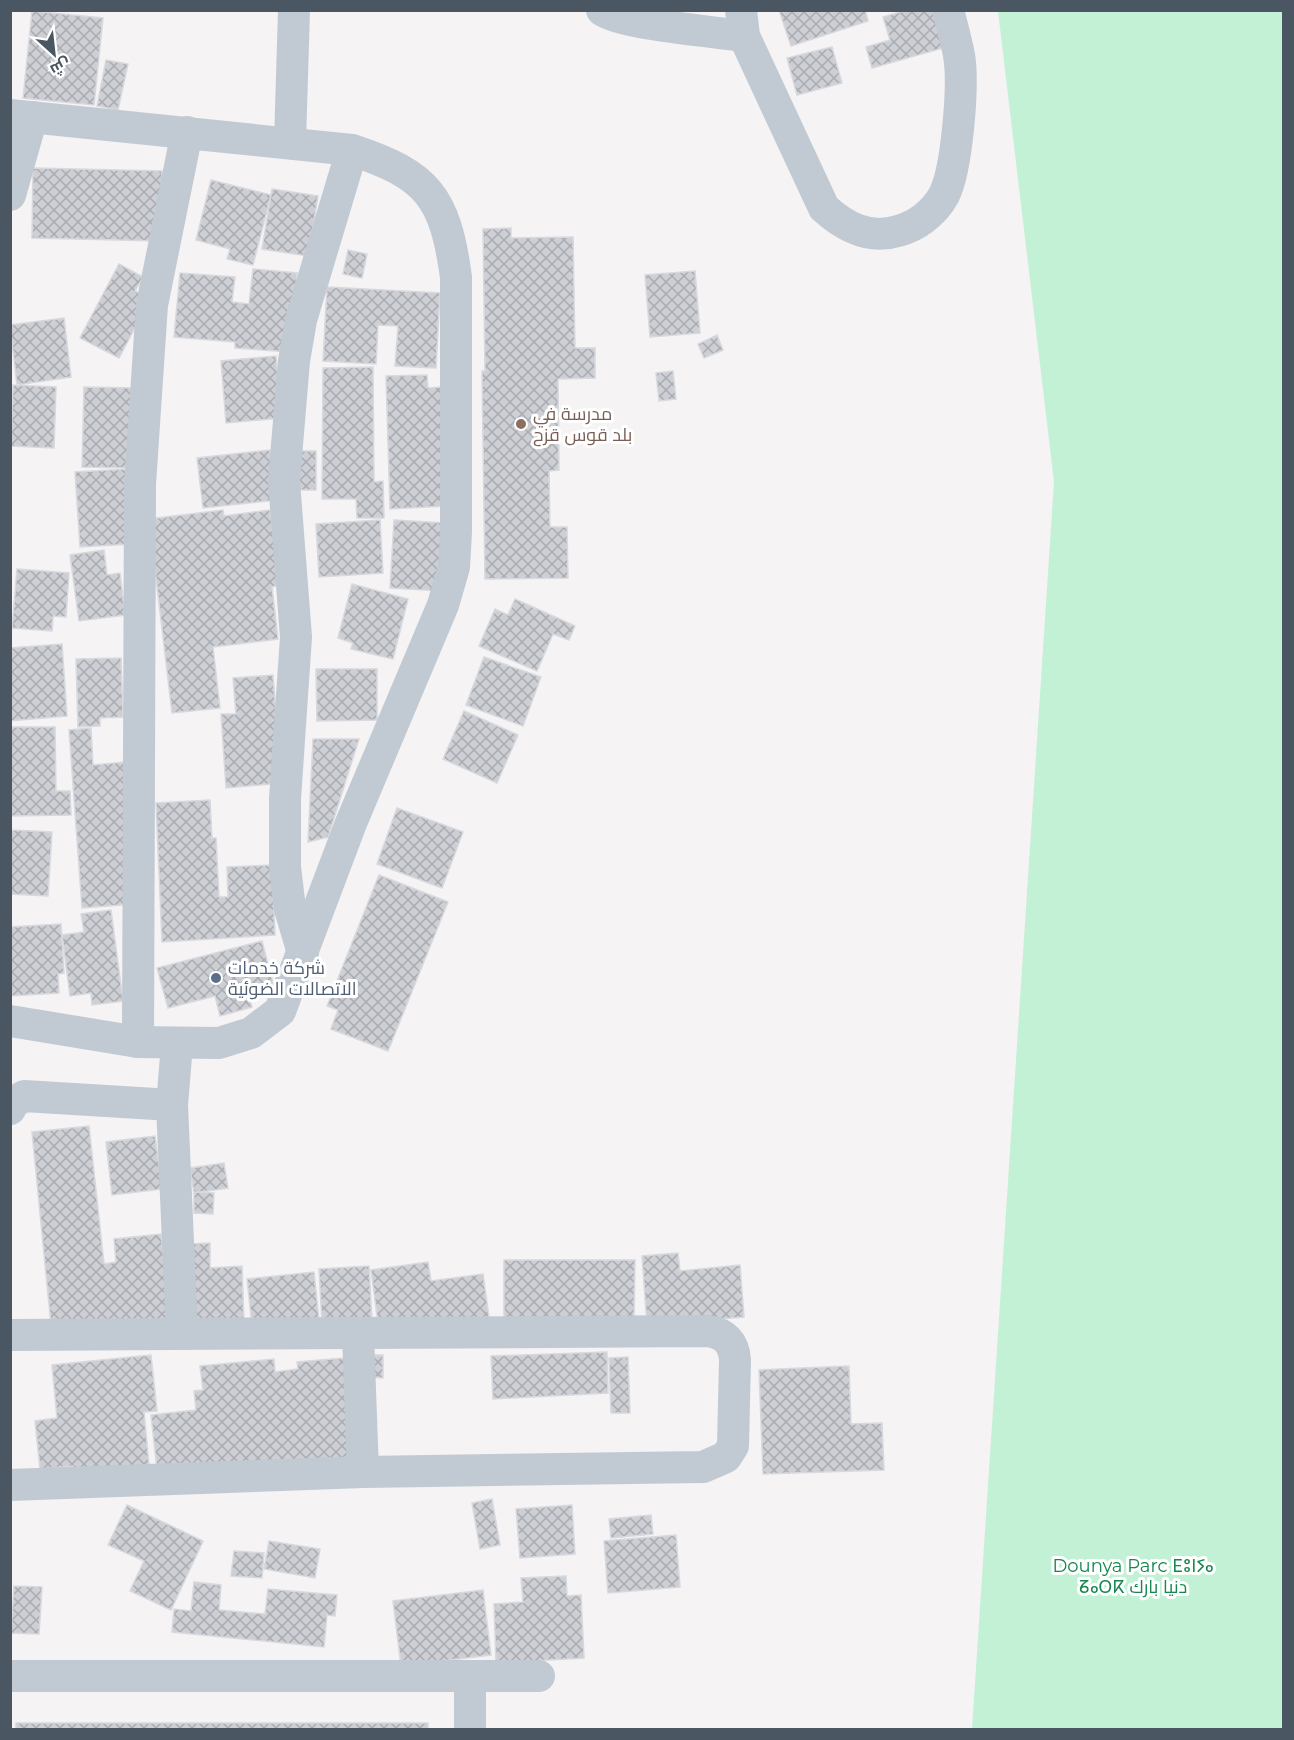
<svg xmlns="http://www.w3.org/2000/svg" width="1294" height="1740" font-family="Montserrat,Cairo,'Noto Sans Tifinagh',sans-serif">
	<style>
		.park { fill: #c3f1d5 }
		.building { fill: url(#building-cross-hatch); stroke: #d7d9de; stroke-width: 1.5 }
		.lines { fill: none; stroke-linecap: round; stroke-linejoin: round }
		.minor { stroke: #c1cad2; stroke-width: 32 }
		.education-dot { fill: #8d6e63; stroke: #fff; stroke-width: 2 }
		.service-dot { fill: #5c6f8a; stroke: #fff; stroke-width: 2 }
		.labels { text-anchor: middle; stroke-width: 6; stroke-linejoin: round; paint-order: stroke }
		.education-label { font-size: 18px; fill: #785e54; stroke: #fff; text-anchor: start }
		.service-label { font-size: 18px; fill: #4e5e75; stroke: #fff; text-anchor: start }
		.park-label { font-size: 18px; fill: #17864f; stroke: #fff }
	</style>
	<defs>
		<pattern id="building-cross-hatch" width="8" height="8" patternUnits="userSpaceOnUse" patternTransform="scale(1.5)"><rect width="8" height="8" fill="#cdcfd5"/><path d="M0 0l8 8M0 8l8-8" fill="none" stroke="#a8abb0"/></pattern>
	</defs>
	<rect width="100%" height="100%" fill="#f5f3f3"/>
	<!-- park -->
	<path class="park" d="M998,11h285v1718h-311l82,-1247z"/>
	<!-- building -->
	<g class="building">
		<path d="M779,10h86l3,11 -77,25z"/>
		<path d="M907,10h26l10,38 -71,20 -6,-21 24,-7 -7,-23z"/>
		<path d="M32,11l71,7 -9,87 -71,-7z"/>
		<path d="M832,47l10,36 -45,12 -10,-37z"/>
		<path d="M106,60l22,4 -10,46 -21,-4z"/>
		<path d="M33,168l129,3 -2,70 -128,-3z"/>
		<path d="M211,180l60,15 -18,70 -26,-6 3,-10 -34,-9z"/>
		<path d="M272,189l46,7 -10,60 -46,-7z"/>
		<path d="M511,228v10l62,-1 2,111h20v30l-37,1 1,91 -10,1 1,56h17l1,51 -83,1 -3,-208h3l-2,-142z"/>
		<path d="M348,250l19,4 -5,24 -19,-4z"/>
		<path d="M119,264l24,13 -8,14 15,8 -31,59 -39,-20z"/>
		<path d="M253,269l44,4 -7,79 -55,-4v-6l-61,-5 6,-64 55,4 -3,25 17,2z"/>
		<path d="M695,271l5,62 -50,4 -5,-62z"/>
		<path d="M327,287l113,6 -4,75 -41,-2 3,-40 -20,-1 -2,39 -53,-3z"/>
		<path d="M64,318l7,59 -54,8 -7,-60z"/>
		<path d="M717,335l6,15 -19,8 -6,-14z"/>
		<path d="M276,356l5,62 -55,5 -5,-62z"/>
		<path d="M373,367l1,115 9,-1 1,37h-27l-1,-19h-34l1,-131z"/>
		<path d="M673,371l3,28 -17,2 -3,-28z"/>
		<path d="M427,375l1,13 13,-1 5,119 -56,3 -4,-133z"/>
		<path d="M13,385l43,2 -2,61 -43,-2z"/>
		<path d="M84,387l52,1 -2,80 -52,-1z"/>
		<path d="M270,450l6,50 -73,8 -6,-50z"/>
		<rect x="294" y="451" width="22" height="39"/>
		<path d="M128,469l4,75 -52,3 -5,-75z"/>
		<path d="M223,510l1,6 46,-6 9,75 -7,2 6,52 -65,8 7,61 -48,5 -23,-194z"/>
		<path d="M380,520l3,53 -64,4 -3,-53z"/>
		<path d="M394,520l51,3 -4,68 -51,-3z"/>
		<path d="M104,550l3,25 13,-2 5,42 -46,6 -9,-66z"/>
		<path d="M17,569l52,4 -3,44 -13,-1 -1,15 -40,-3z"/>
		<path d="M352,584l56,15 -15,60 -42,-10 2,-6 -15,-5z"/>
		<path d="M515,599l60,27 -6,14 -16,-6 -16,37 -58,-25 16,-37 13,6z"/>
		<path d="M62,644l5,72 -57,5v-73z"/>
		<path d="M484,657l57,20 -18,49 -57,-21z"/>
		<path d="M121,658l2,59 -23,1v8l-22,1 -2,-68z"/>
		<path d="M316,669h61v51l-60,1z"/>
		<path d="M273,675l8,108 -55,5 -5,-74h15l-3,-36z"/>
		<path d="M464,711l54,24 -21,48 -54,-24z"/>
		<path d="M11,727h44l1,64h14l1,24 -61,1z"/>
		<path d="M91,728l2,37 32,-3 9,142 -52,4 -13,-178z"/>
		<path d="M313,739h46l-31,98 -20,5z"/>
		<path d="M210,800l2,38h4l3,59h9l-1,-30 45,-2 3,70 -113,7 -6,-139z"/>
		<path d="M397,808l66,24 -21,56 -65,-24z"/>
		<path d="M10,830l42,2 -4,64 -38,-2z"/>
		<path d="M379,875l69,27 -60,149 -57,-22 7,-19 -11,-4z"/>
		<path d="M111,910l12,91 -31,4 -1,-12 -21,3 -8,-61 22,-3 -3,-18z"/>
		<path d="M61,924l3,49 -6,1 1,19 -49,3v-69z"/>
		<path d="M262,941l12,46 -26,7 4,13 -32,9 -5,-20 -47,12 -11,-40z"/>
		<path d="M89,1126l15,138 12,-2 -2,-23 47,-5 10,91h-120l-19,-193z"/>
		<path d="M155,1136l7,53 -50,6 -6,-53z"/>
		<path d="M224,1163l4,25 -34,5 -4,-25z"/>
		<path d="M194,1192l20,1 -1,21 -19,-1z"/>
		<path d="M210,1243v25l32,-2 2,58 -51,1 -2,-81z"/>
		<path d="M678,1253l2,18 60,-6 4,52 -97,8 -5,-69z"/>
		<path d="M504,1260h131l-1,60 -130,-1z"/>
		<path d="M428,1262l3,19 52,-7 6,43 -111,7 -7,-54z"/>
		<path d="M369,1266l3,54 -50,3 -3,-54z"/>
		<path d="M314,1272l5,48 -67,6 -5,-47z"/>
		<path d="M607,1352l1,41 -115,6 -2,-43z"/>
		<path d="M151,1355l6,56 -13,1 5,53 -75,8 -1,-7 -33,3 -5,-48 22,-3 -5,-53z"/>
		<path d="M371,1355h12v23l-13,-1z"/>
		<path d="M628,1357l2,56h-19l-2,-55z"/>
		<path d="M344,1358l10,105 -197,7 -6,-55 45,-5 -2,-19 9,-1 -3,-24 74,-7 1,13 23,-3 -1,-7z"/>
		<path d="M849,1366l2,58 31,-1 2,47 -121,4 -4,-104z"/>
		<path d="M492,1499l8,46 -20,4 -8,-46z"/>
		<path d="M127,1505l76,36 -32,69 -41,-19 14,-30 -36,-16z"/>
		<path d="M572,1505l3,49 -55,4 -4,-49z"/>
		<path d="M651,1515l2,19 -42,4 -2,-19z"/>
		<path d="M676,1535l4,52 -72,6 -4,-52z"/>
		<path d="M269,1541l51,8 -5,29 -51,-9z"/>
		<path d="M234,1551l30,2 -2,25 -31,-2z"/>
		<path d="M566,1576l1,20 14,-1 3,63 -88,5 -2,-59 29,-2 -2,-24z"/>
		<path d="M194,1582l27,3 -2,25 46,4 3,-25 69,6 -2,21 -8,-1 -3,32 -152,-15 2,-23 17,2z"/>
		<path d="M14,1586l28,1 -3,47 -28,-1z"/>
		<path d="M483,1590l8,65 -90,11 -8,-65z"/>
		<rect x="16" y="1723" width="412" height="7"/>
	</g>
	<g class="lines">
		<!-- minor -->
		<g class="minor">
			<path d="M602,10c18,14 114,22 142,26"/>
			<path d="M741,10l3,26 80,172c21,19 45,32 74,23 19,-5 36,-18 46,-36 13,-26 20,-110 15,-140 -3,-15 -7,-30 -11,-45"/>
			<path d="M10,115l342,35c76,25 93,47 104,127v255l-2,35 -11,38 -92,218 -71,188 -29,22 -32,10 -81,-1 -128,-21"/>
			<path d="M290,142l4,-132"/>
			<path d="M10,195l22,-78"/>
			<path d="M303,953l-13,-44 -5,-42v-68l11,-162 -12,-156 10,-120 7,-41 51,-170"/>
			<path d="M138,1042l2,-558 12,-179 35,-173"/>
			<path d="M177,1044l-5,61 10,228"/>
			<path d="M10,1109l3,-6 11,-7 148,9"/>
			<path d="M358,1334l5,138"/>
			<path d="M10,1335l697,-4c18,2 27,12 28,29l-2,86 -7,11 -23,10 -340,5 -353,13"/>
			<path d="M10,1676h529"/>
			<path d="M470,1676v54"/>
		</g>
	</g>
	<!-- markers -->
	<circle class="education-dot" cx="521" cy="424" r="6"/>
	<circle class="service-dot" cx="216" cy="978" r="6"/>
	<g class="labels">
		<!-- education labels -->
		<g class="education-label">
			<text x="533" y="420">مدرسة في<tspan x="533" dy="21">بلد قوس قزح</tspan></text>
		</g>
		<!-- service labels -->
		<g class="service-label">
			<text x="228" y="974">شركة خدمات<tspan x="228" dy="21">الاتصالات الضوئية</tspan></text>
		</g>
		<!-- park labels -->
		<g class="park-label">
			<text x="1133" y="1572">Dounya Parc ⴹⵓⵏⵢⴰ<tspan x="1133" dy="21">ⵒⴰⵔⴽ دنيا بارك</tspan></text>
		</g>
	</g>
	<!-- border -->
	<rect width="1294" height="1740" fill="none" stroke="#4a5661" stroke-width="24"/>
	<!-- north arrow -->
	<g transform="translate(54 54) rotate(153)" stroke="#ffffff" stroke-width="4.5" paint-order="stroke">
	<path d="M0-4.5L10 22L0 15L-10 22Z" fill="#4a5661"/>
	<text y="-9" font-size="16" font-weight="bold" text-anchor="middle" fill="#4a5661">ش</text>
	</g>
</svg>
